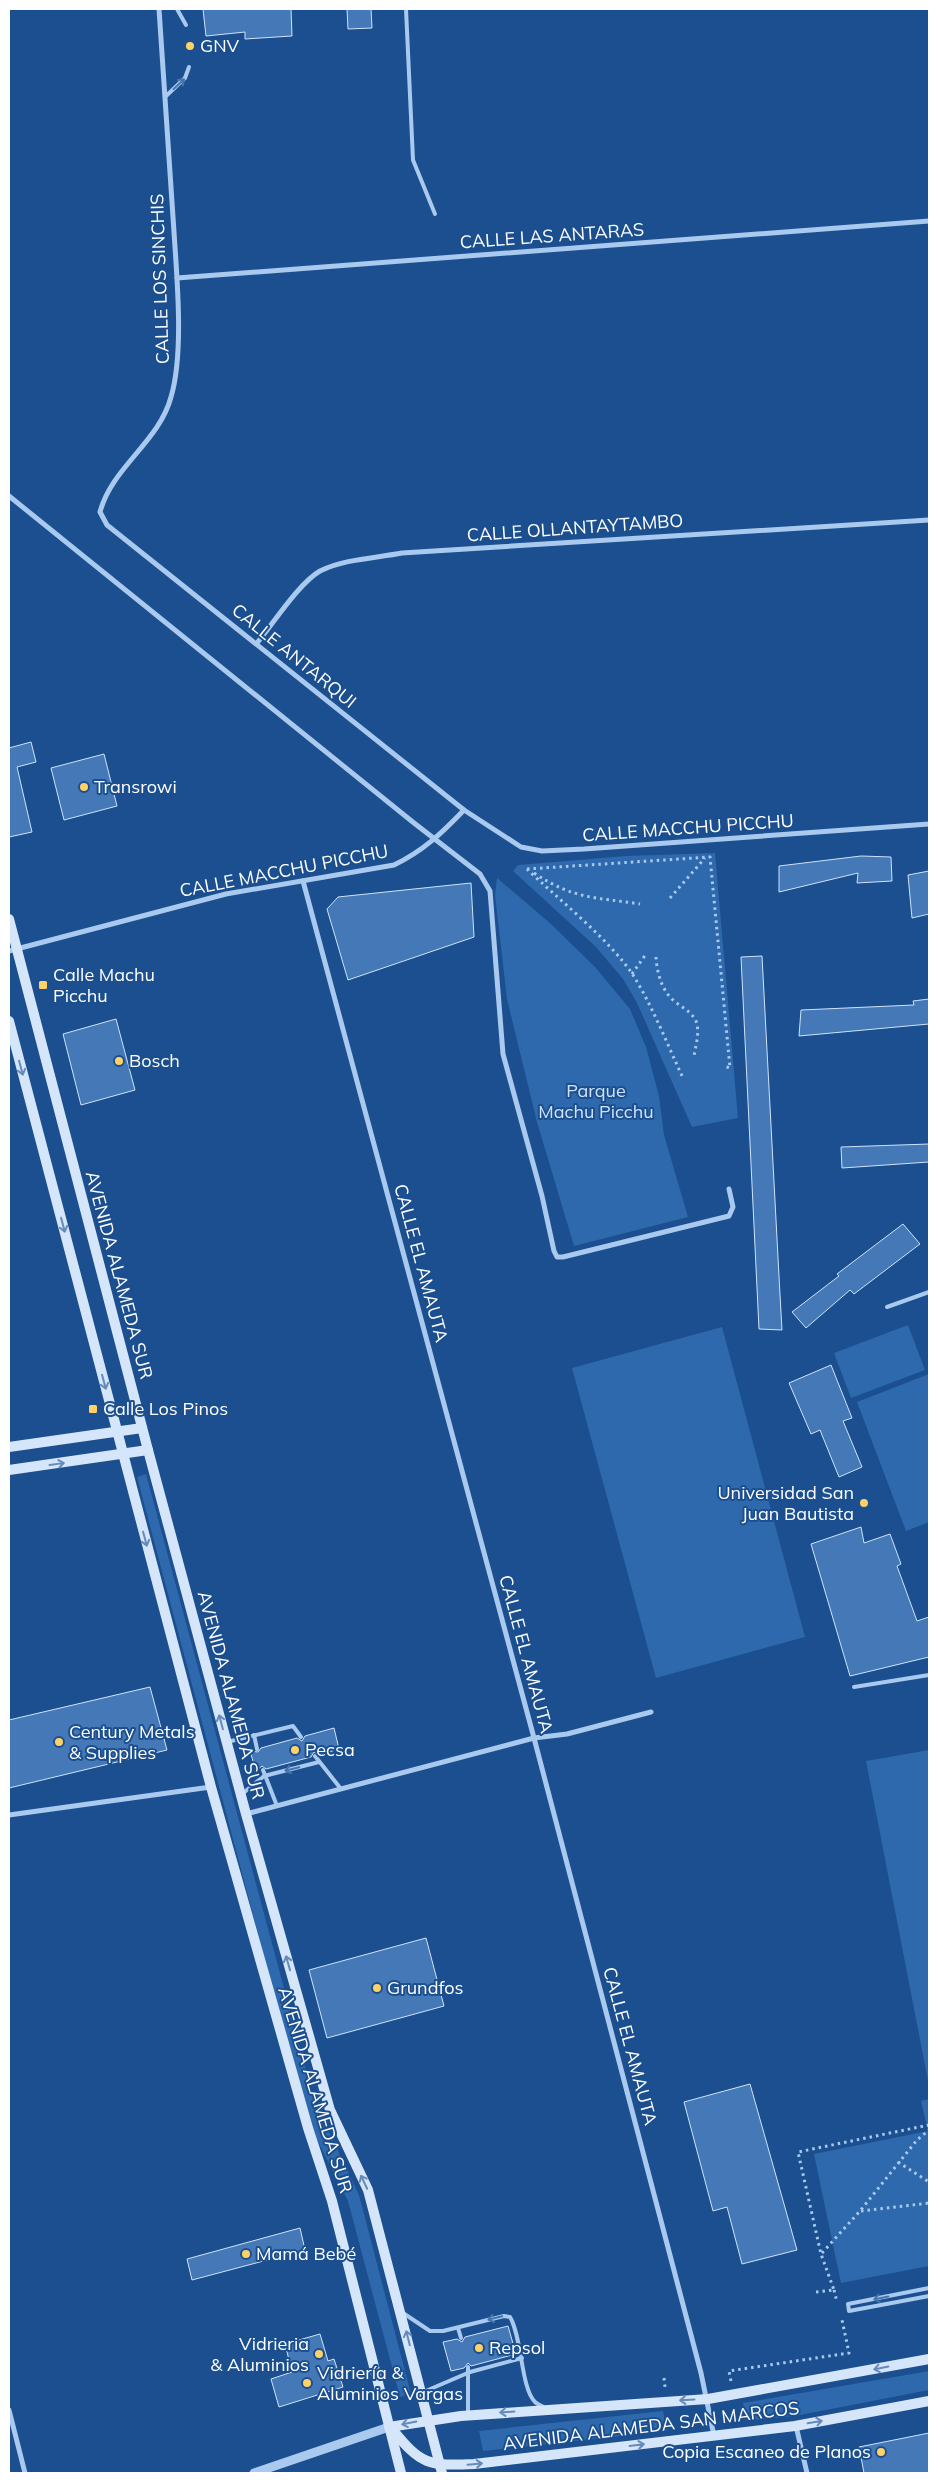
<svg xmlns="http://www.w3.org/2000/svg" width="938" height="2482" font-family="Mulish,sans-serif">
	<style>
		.green { fill: #2e69ad }
		.building { fill: #4478b7; stroke: #cfe3fa }
		.lines { fill: none; stroke-linecap: round; stroke-linejoin: round }
		.path { stroke: #a9c9ee; stroke-width: 3; stroke-dasharray: 2.5 4; stroke-linecap: butt }
		.service { stroke: #a9c9ee; stroke-width: 4 }
		.minor { stroke: #a9c9ee; stroke-width: 5 }
		.tertiary { stroke: #a9c9ee; stroke-width: 9 }
		.secondary { stroke: #d6e6fa; stroke-width: 10 }
		.oneway { stroke: #4674ac }
		.oneway2 { stroke: #668bba }
		.poi-dot { fill: #ffd166; stroke: #1b4f8f; stroke-width: 2 }
		.labels { text-anchor: middle; stroke-width: 4; stroke-linejoin: round; paint-order: stroke }
		.poi-label { font-size: 18px; fill: #fff; stroke: #1b4f8f; text-anchor: start }
		.street-label { font-size: 18px; fill: #fff; stroke: #1b4f8f }
		.park-label { font-size: 18px; fill: #cfe3fa; stroke: #1b4f8f }
	</style>
	<rect width="100%" height="100%" fill="#1b4f8f"/>
	<!-- green -->
	<g class="green">
		<path d="M715,853l23,265 -46,9 -55,-124 -14,-24 -27,-32 -83,-76 5,-6 108,-9z"/>
		<path d="M497,878l54,46 44,43 35,42 16,38 13,49 5,39 24,82 -114,29 -37,-124 -30,-123 -12,-104z"/>
		<path d="M908,1325l17,45 -74,28 -17,-45z"/>
		<path d="M722,1327l83,310 -149,41 -84,-310z"/>
		<path d="M929,1374v148l-23,9 -49,-129z"/>
		<path d="M146,1474l168,626 45,95 52,199 -11,3 -52,-196 -40,-79 -171,-645z"/>
		<path d="M929,1750v336l-63,-325z"/>
		<path d="M929,2099v167l-88,17 -27,-129 114,-23 -7,-30z"/>
		<path d="M929,2371v19l-134,26 -49,5 -3,-18z"/>
		<path d="M663,2411l4,20 -184,20 -4,-20z"/>
	</g>
	<!-- building -->
	<g class="building">
		<path d="M203,9h88l1,27 -47,3v-7l-39,4z"/>
		<path d="M347,9h24l1,19 -24,1z"/>
		<path d="M31,742l5,20 -19,5 15,65 -23,5v-89z"/>
		<path d="M104,754l13,52 -53,14 -13,-52z"/>
		<path d="M861,856l30,1 1,24 -35,2 1,-10 -79,19v-26z"/>
		<path d="M929,871v43l-17,4 -4,-43z"/>
		<path d="M471,883l3,54 -126,43 -21,-71 11,-12z"/>
		<path d="M762,956l18,339 2,35 -23,-1 -18,-372z"/>
		<path d="M929,999v25l-130,12 2,-26 113,-5 -1,-4z"/>
		<path d="M116,1019l19,71 -54,15 -18,-71z"/>
		<path d="M929,1144v18l-87,6 -1,-21z"/>
		<path d="M903,1224l17,20 -66,50 -4,-4 -44,38 -14,-16 47,-36 -2,-2z"/>
		<path d="M831,1365l21,53 -9,3 19,46 -23,10 -19,-47 -9,4 -22,-51z"/>
		<path d="M861,1527l3,16 26,-9 11,30 -4,2 20,55 12,-4v40l-79,19 -39,-132z"/>
		<path d="M150,1687l17,63 -158,38v-68z"/>
		<path d="M334,1728l5,21 -20,6 -5,-3 -3,5 -45,12 -4,-3 -6,5 -6,-20 8,1 3,-4 36,-10 5,3 3,-5z"/>
		<path d="M426,1938l18,68 -117,32 -18,-68z"/>
		<path d="M750,2084l47,166 -55,14 -15,-57 -14,4 -29,-109z"/>
		<path d="M300,2228l5,22 -113,30 -5,-21z"/>
		<path d="M508,2326l8,28 -45,12 -3,-3 -4,5 -13,3 -8,-29 14,-3 5,3 3,-5z"/>
		<path d="M320,2334l8,27 6,-2 9,28 -64,20 -8,-28 21,-7 -7,-28z"/>
		<path d="M929,2433v40h-65l-5,-26z"/>
	</g>
	<g class="lines">
		<!-- path -->
		<g class="path">
			<path d="M527,869l183,-12 20,211 -7,-2"/>
			<path d="M527,869c32,31 82,70 106,106 20,32 34,69 50,103"/>
			<path d="M534,873c41,27 61,24 106,31"/>
			<path d="M670,898l35,-40"/>
			<path d="M656,957c1,15 5,32 17,43 8,7 18,11 23,21 4,11 0,23 -2,35"/>
			<path d="M632,974l14,-20"/>
			<path d="M898,2162l31,20"/>
			<path d="M861,2211l68,-8"/>
			<path d="M822,2253l38,-42 57,-71 12,-10"/>
			<path d="M834,2290l3,12"/>
			<path d="M816,2292l18,-2 -13,-36 -23,-102 131,-27"/>
			<path d="M664,2378l1,9"/>
			<path d="M731,2381l-2,-10 120,-18 -7,-33"/>
		</g>
		<!-- service -->
		<g class="service">
			<path d="M177,9l9,16"/>
			<path d="M406,9l7,151 22,54"/>
			<path d="M165,97l20,-19 4,-11"/>
			<path d="M887,1307l42,-15"/>
			<path d="M854,1687l75,-12"/>
			<path d="M254,1735l3,14"/>
			<path d="M227,1742l66,-16 8,11"/>
			<path d="M315,1756l26,33"/>
			<path d="M263,1770l14,36"/>
			<path d="M242,1794l22,-18 55,-14"/>
			<path d="M929,2288l-81,16 1,7 80,-15"/>
			<path d="M403,2313l27,18h13l61,-15 6,1c12,20 11,72 25,85 2,2 7,4 10,6"/>
			<path d="M458,2328l3,10"/>
			<path d="M468,2367v48"/>
			<path d="M421,2393l49,-21 52,-14"/>
		</g>
		<!-- minor -->
		<g class="minor">
			<path d="M159,9c5,74 10,148 15,223 3,47 10,121 -3,165 -12,45 -59,70 -71,115l7,13 357,285 57,37 21,4 42,-2 345,-25"/>
			<path d="M177,278l752,-57"/>
			<path d="M9,496l405,327 66,51 10,17 13,163 39,142 12,55 3,6h6l166,-41 4,-9 -4,-18"/>
			<path d="M257,643c16,-19 42,-60 63,-72 24,-12 56,-13 82,-18l527,-33"/>
			<path d="M303,881l231,857 167,635 13,63"/>
			<path d="M9,951l217,-57 168,-29c29,-14 48,-32 70,-55"/>
			<path d="M246,1814l288,-76 33,-4 84,-22"/>
			<path d="M9,1815l202,-28"/>
			<path d="M9,2410l16,63"/>
			<path d="M796,2426l11,47"/>
		</g>
		<!-- tertiary -->
		<path class="tertiary" d="M254,2473l135,-46"/>
		<!-- secondary -->
		<g class="secondary">
			<path d="M9,919l139,531 98,364 84,296 38,80 74,283"/>
			<path d="M9,1021l202,766 97,341 24,73 69,272"/>
			<path d="M9,1447l133,-19"/>
			<path d="M9,1470l139,-20"/>
			<path d="M389,2427l72,-11 247,-17 221,-40"/>
			<path d="M392,2429c29,36 36,37 82,35l321,-38 134,-25"/>
		</g>
	</g>
	<!-- one-way arrows -->
	<defs><path id="oneway-shaft" d="M-6 0H5M1.5-3L5.5 0L1.5 3" fill="none" stroke-width="1.6" stroke-linecap="round" stroke-linejoin="round" transform="scale(1.25)"/></defs>
	<g class="oneway">
		<use href="#oneway-shaft" transform="translate(179 84) rotate(-43)"/>
		<use href="#oneway-shaft" transform="translate(292 1769) rotate(166)"/>
		<use href="#oneway-shaft" transform="translate(881 2298) rotate(169)"/>
		<use href="#oneway-shaft" transform="translate(495 2318) rotate(166)"/>
	</g>
	<g class="oneway2">
		<use href="#oneway-shaft" transform="translate(21 1068) rotate(75)"/>
		<use href="#oneway-shaft" transform="translate(63 1225) rotate(75)"/>
		<use href="#oneway-shaft" transform="translate(104 1382) rotate(75)"/>
		<use href="#oneway-shaft" transform="translate(57 1464) rotate(-8)"/>
		<use href="#oneway-shaft" transform="translate(145 1539) rotate(75)"/>
		<use href="#oneway-shaft" transform="translate(221 1722) rotate(-105)"/>
		<use href="#oneway-shaft" transform="translate(288 1963) rotate(-106)"/>
		<use href="#oneway-shaft" transform="translate(364 2182) rotate(-115)"/>
		<use href="#oneway-shaft" transform="translate(408 2338) rotate(-104)"/>
		<use href="#oneway-shaft" transform="translate(881 2368) rotate(169)"/>
		<use href="#oneway-shaft" transform="translate(687 2400) rotate(177)"/>
		<use href="#oneway-shaft" transform="translate(507 2412) rotate(176)"/>
		<use href="#oneway-shaft" transform="translate(815 2422) rotate(-10)"/>
		<use href="#oneway-shaft" transform="translate(409 2423) rotate(169)"/>
		<use href="#oneway-shaft" transform="translate(637 2445) rotate(-7)"/>
		<use href="#oneway-shaft" transform="translate(475 2464) rotate(-5)"/>
	</g>
	<!-- markers -->
	<g class="poi-dot">
		<circle cx="190" cy="46" r="5"/>
		<circle cx="84" cy="787" r="5"/>
		<rect x="38" y="980" width="10" height="10" rx="2.5"/>
		<circle cx="119" cy="1061" r="5"/>
		<rect x="88" y="1404" width="10" height="10" rx="2.5"/>
		<circle cx="864" cy="1503" r="5"/>
		<circle cx="59" cy="1742" r="5"/>
		<circle cx="295" cy="1750" r="5"/>
		<circle cx="377" cy="1988" r="5"/>
		<circle cx="246" cy="2254" r="5"/>
		<circle cx="479" cy="2348" r="5"/>
		<circle cx="319" cy="2354" r="5"/>
		<circle cx="307" cy="2383" r="5"/>
		<circle cx="881" cy="2452" r="5"/>
	</g>
	<g class="labels">
		<!-- poi labels -->
		<g class="poi-label">
			<text x="200" y="52">GNV</text>
			<text x="94" y="793">Transrowi</text>
			<text x="53" y="981">Calle Machu<tspan x="53" dy="21">Picchu</tspan></text>
			<text x="129" y="1067">Bosch</text>
			<text x="103" y="1415">Calle Los Pinos</text>
			<text x="854" y="1499" text-anchor="end">Universidad San<tspan x="854" dy="21">Juan Bautista</tspan></text>
			<text x="69" y="1738">Century Metals<tspan x="69" dy="21">&amp; Supplies</tspan></text>
			<text x="305" y="1756">Pecsa</text>
			<text x="387" y="1994">Grundfos</text>
			<text x="256" y="2260">Mamá Bebé</text>
			<text x="309" y="2350" text-anchor="end">Vidrieria<tspan x="309" dy="21">&amp; Aluminios</tspan></text>
			<text x="489" y="2354">Repsol</text>
			<text x="317" y="2379">Vidriería &amp;<tspan x="317" dy="21">Aluminios Vargas</tspan></text>
			<text x="871" y="2458" text-anchor="end">Copia Escaneo de Planos</text>
		</g>
		<!-- street labels -->
		<g class="street-label">
			<text transform="translate(552 236) rotate(-4)" y="6">CALLE LAS ANTARAS</text>
			<text transform="translate(160 279) rotate(-92)" y="6">CALLE LOS SINCHIS</text>
			<text transform="translate(575 528) rotate(-4)" y="6">CALLE OLLANTAYTAMBO</text>
			<text transform="translate(294 656) rotate(39)" y="6">CALLE ANTARQUI</text>
			<text transform="translate(688 828) rotate(-4)" y="6">CALLE MACCHU PICCHU</text>
			<text transform="translate(284 871) rotate(-11)" y="6">CALLE MACCHU PICCHU</text>
			<text transform="translate(421 1263) rotate(75)" y="6">CALLE EL AMAUTA</text>
			<text transform="translate(119 1275) rotate(75)" y="6">AVENIDA ALAMEDA SUR</text>
			<text transform="translate(526 1654) rotate(75)" y="6">CALLE EL AMAUTA</text>
			<text transform="translate(231 1695) rotate(75)" y="6">AVENIDA ALAMEDA SUR</text>
			<text transform="translate(630 2046) rotate(75)" y="6">CALLE EL AMAUTA</text>
			<text transform="translate(315 2090) rotate(73)" y="6">AVENIDA ALAMEDA SUR</text>
			<text transform="translate(651 2426) rotate(-7)" y="6">AVENIDA ALAMEDA SAN MARCOS</text>
		</g>
		<!-- park labels -->
		<g class="park-label">
			<text x="596" y="1097">Parque<tspan x="596" dy="21">Machu Picchu</tspan></text>
		</g>
	</g>
	<!-- border -->
	<rect width="938" height="2482" fill="none" stroke="#ffffff" stroke-width="20"/>
</svg>
